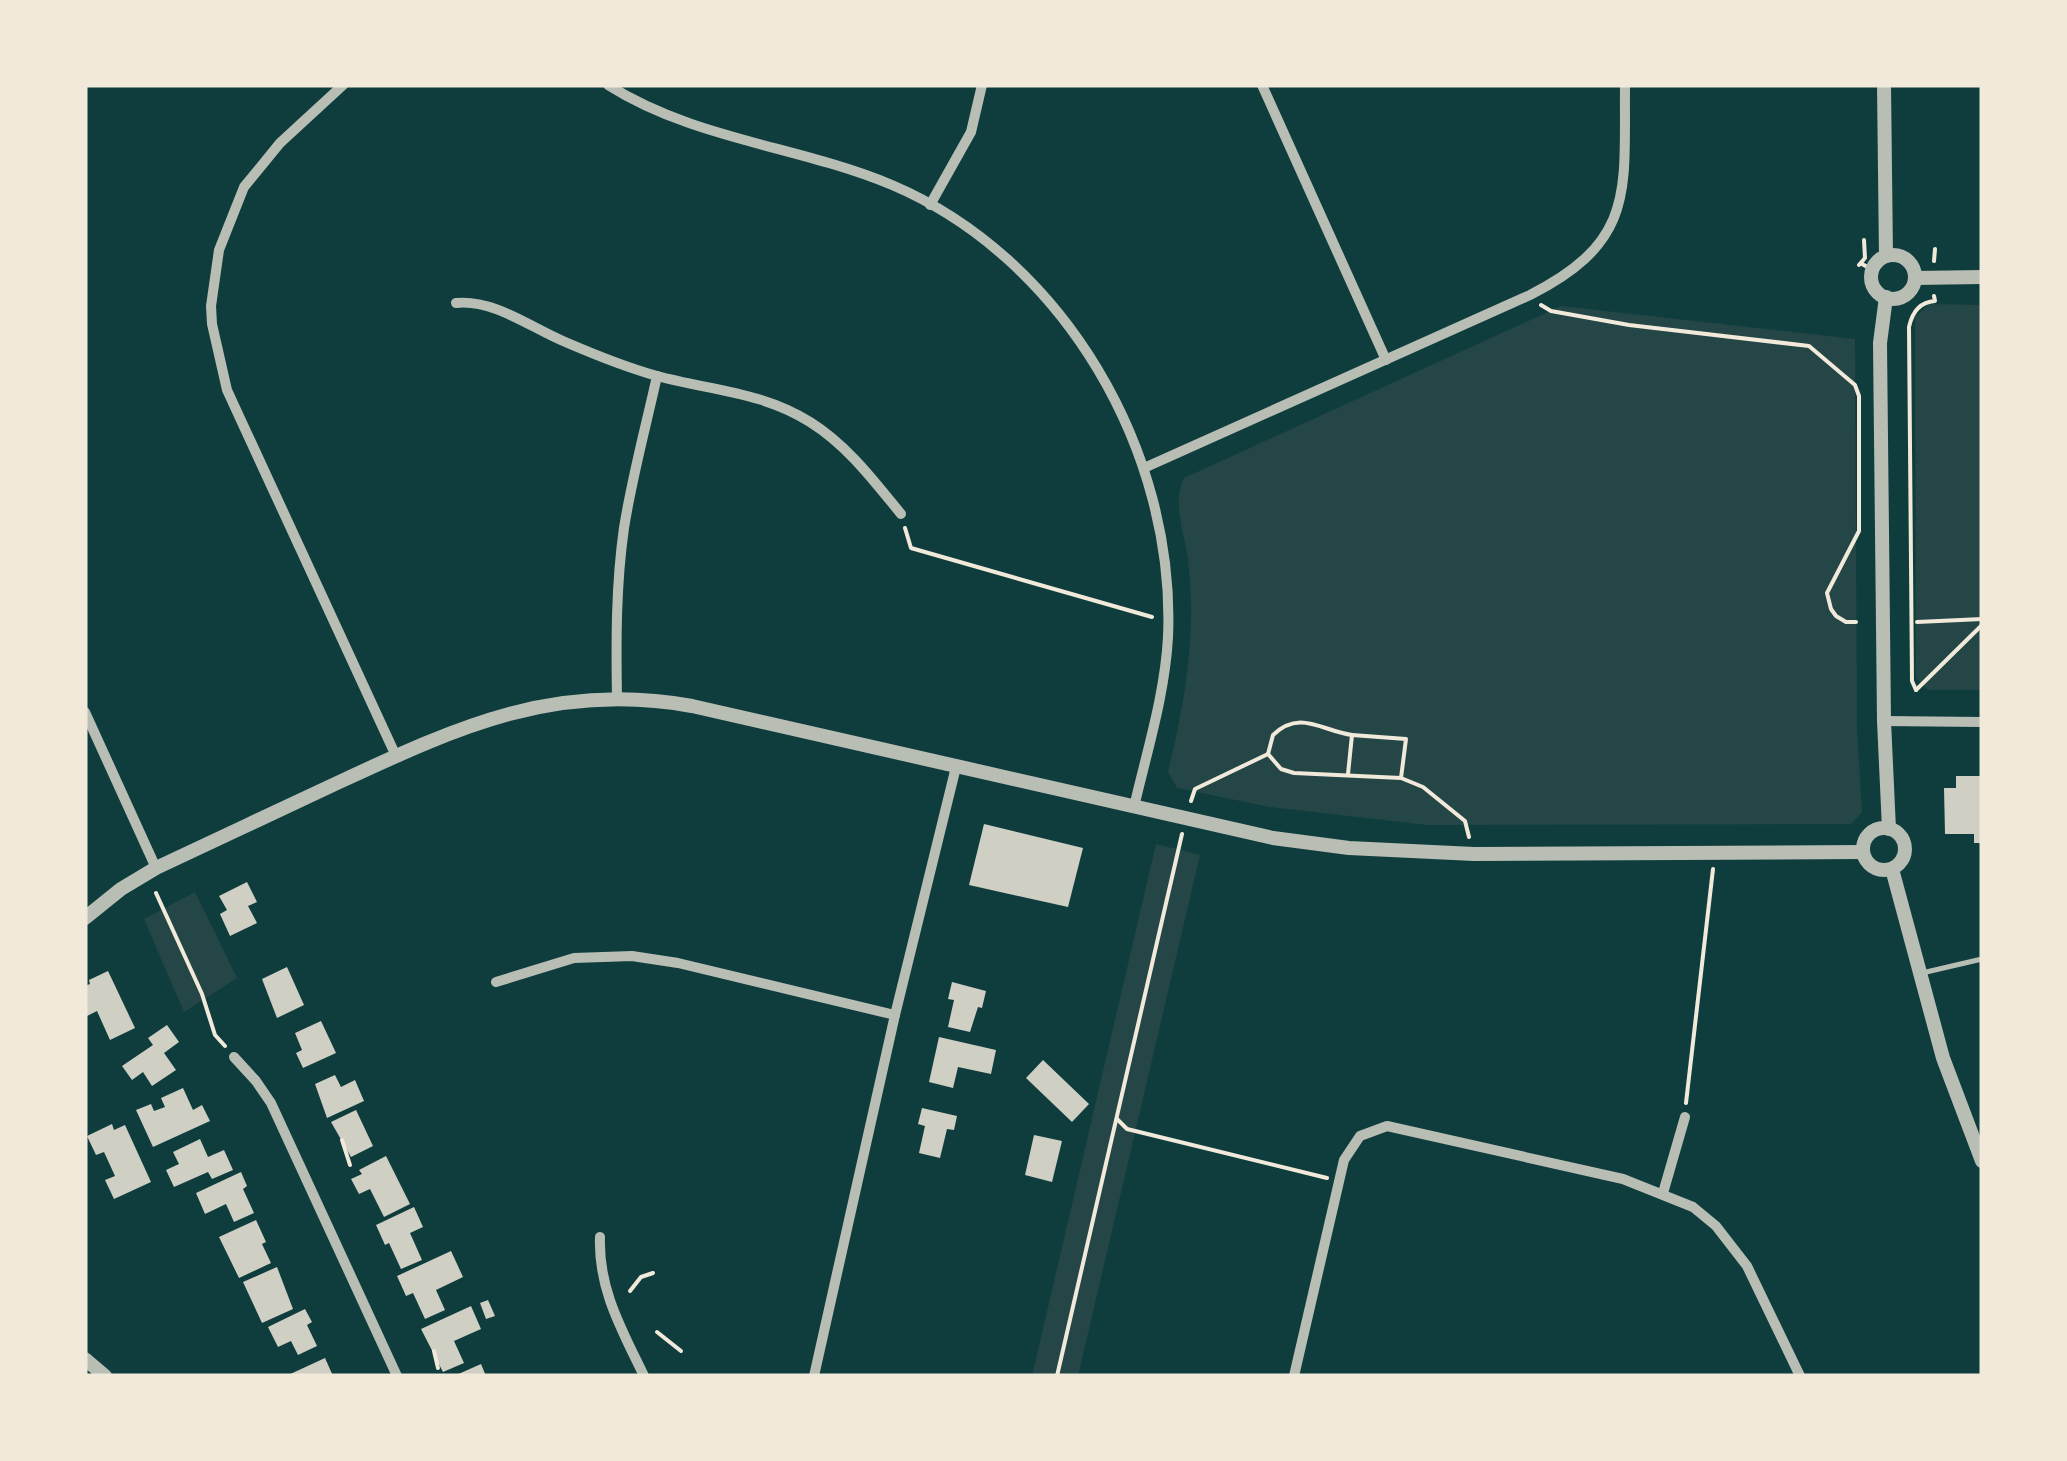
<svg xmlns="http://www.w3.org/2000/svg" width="2067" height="1461" font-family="Overpass,sans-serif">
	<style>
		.green { fill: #244646 }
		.building { fill: #cfcfc3 }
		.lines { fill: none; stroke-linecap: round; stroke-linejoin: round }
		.path { stroke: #f1e9da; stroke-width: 4 }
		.service { stroke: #b8beb3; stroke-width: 5 }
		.minor { stroke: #b8beb3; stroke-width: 10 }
		.tertiary { stroke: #b8beb3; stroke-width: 14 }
	</style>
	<rect width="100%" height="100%" fill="#0f3d3e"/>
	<!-- green -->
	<g class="green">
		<path d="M1929,304l53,1v385h-54l-12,-12 -1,-361z"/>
		<path d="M1561,306l294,33 2,393 5,80 -11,12 -424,1 -157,-18 -93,-19 -9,-16c17,-71 29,-139 20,-213 -4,-28 -16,-56 -4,-81z"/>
		<path d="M1156,844l44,11 -122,521h-46z"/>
		<path d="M195,892l42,86 -53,34 -40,-93z"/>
	</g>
	<!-- building -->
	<g class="building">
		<path d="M1956,776h26v67h-8v-9h-29l-1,-46h12z"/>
		<path d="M984,824l99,24 -15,59 -99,-22z"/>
		<path d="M247,882l10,20 -9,4 9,17 -27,13 -10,-22 7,-4 -8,-14z"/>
		<path d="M287,967l17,38 -27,13 -15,-39z"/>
		<path d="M108,971l27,57 -25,12 -13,-29 -12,6v-31l5,-2 -1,-4z"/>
		<path d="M952,982l34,9 -4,17 -4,-1 -8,25 -22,-5 6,-27 -6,-1z"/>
		<path d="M321,1021l15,32 -33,15 -7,-15 6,-3 -7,-17z"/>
		<path d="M167,1025l12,17 -15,11 12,17 -24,16 -9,-14 -11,8 -10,-14 31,-21 -5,-7z"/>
		<path d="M939,1037l57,13 -5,24 -33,-7 -5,21 -24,-6z"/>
		<path d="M1043,1060l46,44 -17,18 -46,-44z"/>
		<path d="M335,1075l6,12 14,-7 9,21 -37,17 -12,-34z"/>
		<path d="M183,1088l10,22 9,-5 8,16 -57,26 -17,-37 15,-6 3,7 11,-4 -4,-9z"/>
		<path d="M922,1108l35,8 -3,14 -7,-1 -7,29 -21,-5 6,-27 -7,-2z"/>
		<path d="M356,1110l17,36 -22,11 -20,-35z"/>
		<path d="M112,1124l2,6 11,-5 26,57 -37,17 -9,-19 10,-4 -11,-24 -8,3 -9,-19z"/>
		<path d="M1034,1135l28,6 -10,41 -27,-7z"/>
		<path d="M200,1139l8,18 16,-7 9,20 -21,9 -4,-7 -34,15 -8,-17 13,-6 -6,-12z"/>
		<path d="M386,1156l24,48 -26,13 -14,-28 -11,5 -8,-15 11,-5 -3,-4z"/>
		<path d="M241,1172l6,14 -4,3 11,24 -20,9 -8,-18 -21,10 -9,-21z"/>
		<path d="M414,1207l9,20 -13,6 12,27 -21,9 -12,-26 -4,2 -9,-20z"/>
		<path d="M256,1220l10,22 -4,2 9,19 -32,15 -20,-41z"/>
		<path d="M451,1251l12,26 -27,13 9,20 -20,9 -12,-26 -7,3 -9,-20z"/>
		<path d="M277,1267l16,42 -31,14 -19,-41z"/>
		<path d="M488,1300l7,16 -9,3 -6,-16z"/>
		<path d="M471,1306l10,23 -27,12 10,22 -21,9 -22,-43z"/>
		<path d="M305,1309l7,13 -5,3 10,21 -19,9 -7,-14 -13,6 -10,-20z"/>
		<path d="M325,1358l8,18h-47z"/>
		<path d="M481,1364l5,12h-32z"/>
	</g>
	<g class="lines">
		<!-- path -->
		<g class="path">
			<path d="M1934,261l1,-12"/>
			<path d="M1862,264l11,6"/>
			<path d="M1859,265l6,-7 -1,-18"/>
			<path d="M1541,305l10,6 78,14 180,21 46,39 4,11v135l-32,62 4,16 5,7 10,6h10"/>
			<path d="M905,528l6,20 241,69"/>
			<path d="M1917,622l65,-3"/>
			<path d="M1916,690l-4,-9 -3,-354c3,-14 10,-25 26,-26l-1,-5"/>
			<path d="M1916,690l66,-65"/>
			<path d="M1352,735l54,4 -5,39"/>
			<path d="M1268,754l13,15 13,4 107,5 22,9 42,34 4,16"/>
			<path d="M1191,801l4,-12 73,-35 5,-19c27,-26 49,-4 79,0l-4,39"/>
			<path d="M156,893l46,101 13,41 10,11"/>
			<path d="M1686,1103l27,-234"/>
			<path d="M1117,1119l10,10 200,49"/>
			<path d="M342,1140l8,25"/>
			<path d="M630,1291l11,-14 12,-4"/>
			<path d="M657,1332l24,19"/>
			<path d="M434,1351l4,17"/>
			<path d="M1057,1376l125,-542"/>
		</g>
		<!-- service -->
		<path class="service" d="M1922,973l60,-14"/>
		<!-- minor -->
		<g class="minor">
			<path d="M343,85l-63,58 -36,44 -25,63 -8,56 1,18 15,66 169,366"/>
			<path d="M608,85c87,55 191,61 284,100 172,73 284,267 276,452 -3,57 -21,114 -34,170"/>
			<path d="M1262,85l124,275"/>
			<path d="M930,205l41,-73 11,-47"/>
			<path d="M456,303c37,-4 74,24 107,38 30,13 62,26 94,35 52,14 106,16 153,46 37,23 64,59 91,92"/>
			<path d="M1144,468l386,-173c106,-54 94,-104 95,-210"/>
			<path d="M617,698c-1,-57 -1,-114 7,-170 8,-51 22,-102 33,-152"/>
			<path d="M85,712l71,156"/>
			<path d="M1884,721l98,1"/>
			<path d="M496,982l78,-24 58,-2 46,7 217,52"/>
			<path d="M234,1057l22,24 15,22 126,273"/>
			<path d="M1663,1193l22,-76"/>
			<path d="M600,1237c-2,52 22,93 44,139"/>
			<path d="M814,1376l81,-361 61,-248"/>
			<path d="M1294,1376l50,-216 16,-24 27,-10 236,53 70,28 23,19 31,40 53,110"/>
		</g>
		<!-- tertiary -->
		<g class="tertiary">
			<path d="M1884,85l2,171"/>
			<circle cx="1893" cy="277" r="22"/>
			<path d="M1915,278l67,-1"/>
			<path d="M1886,297l-6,46 4,378 5,108"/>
			<circle cx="1884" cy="849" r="21"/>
			<path d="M1892,869l51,189 39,103"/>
			<path d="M85,918l36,-29 35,-21c60,-28 119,-56 179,-84 121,-56 219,-103 357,-78l581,132 76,10 125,6 389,-2"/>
			<path d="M85,1359l20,17"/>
		</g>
	</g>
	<!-- border -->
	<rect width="2067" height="1461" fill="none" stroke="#f1e9da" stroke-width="175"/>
</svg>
